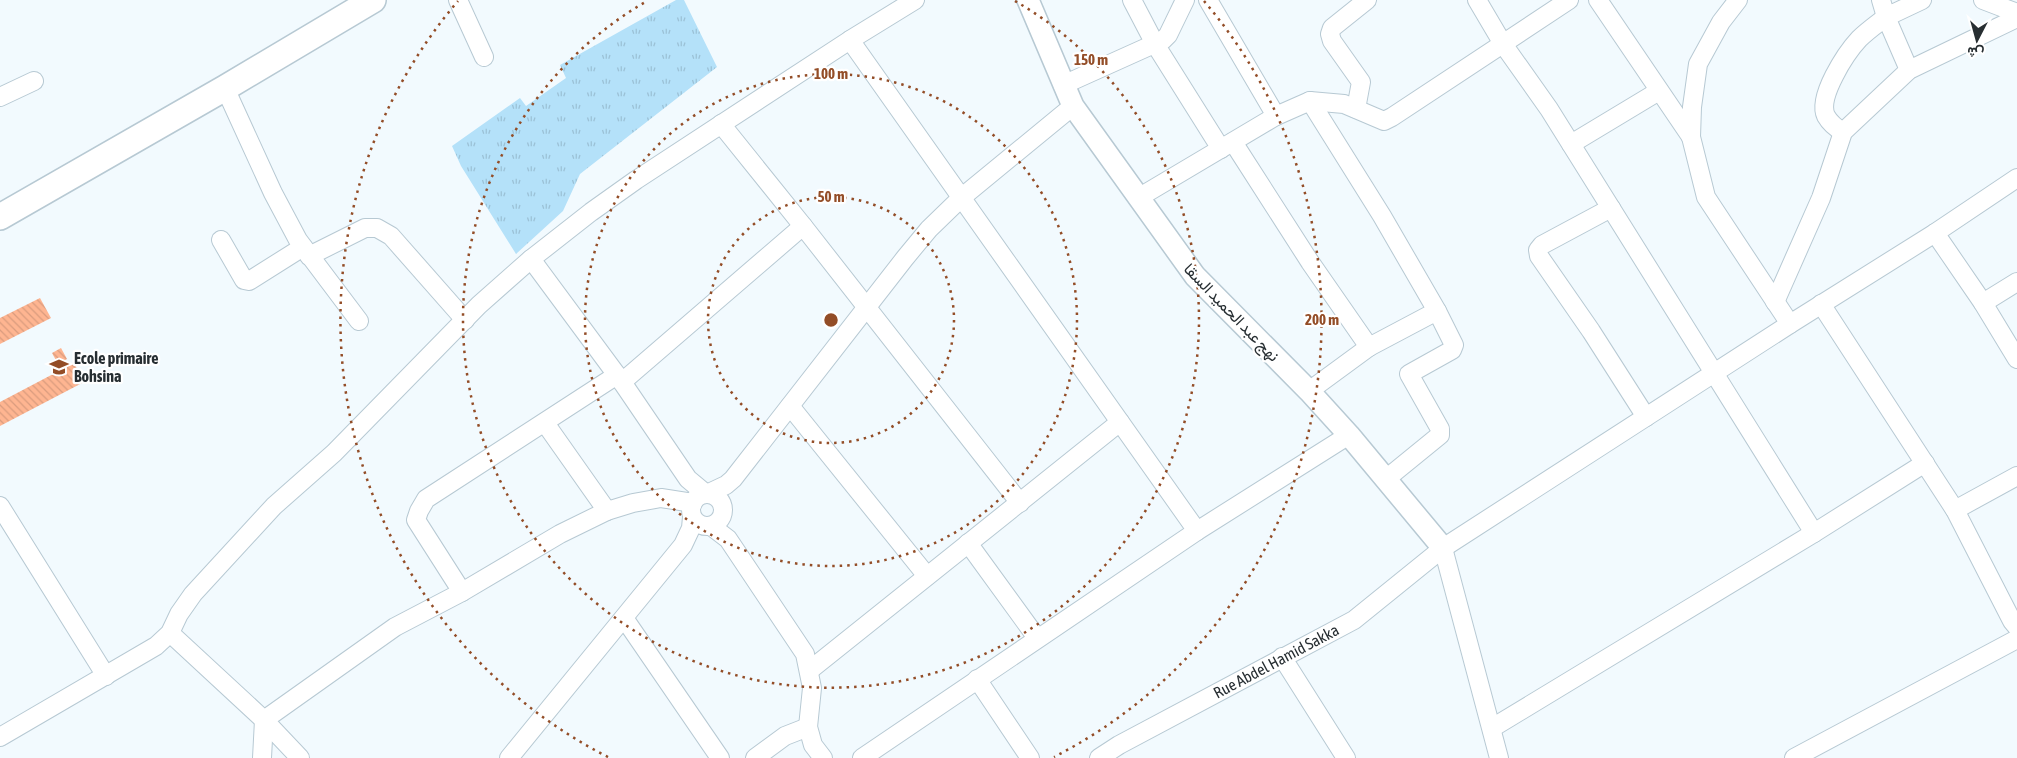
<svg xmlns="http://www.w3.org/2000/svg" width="2017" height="758" font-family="'Asap Condensed',Vazirmatn,sans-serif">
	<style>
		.grass { fill: url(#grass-tufts) }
		.building { fill: url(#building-back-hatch) }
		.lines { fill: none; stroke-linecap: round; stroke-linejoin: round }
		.minor-casing { stroke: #b7c9d3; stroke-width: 20 }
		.tertiary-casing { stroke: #b7c9d3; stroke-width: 24 }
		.secondary-casing { stroke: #b7c9d3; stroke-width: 28 }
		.minor { stroke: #fff; stroke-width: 18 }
		.tertiary { stroke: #fff; stroke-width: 21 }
		.secondary { stroke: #fff; stroke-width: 25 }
		.ring { fill: none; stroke: #934d27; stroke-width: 2.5; stroke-dasharray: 2.5 5 }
		.labels { text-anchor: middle; stroke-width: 4.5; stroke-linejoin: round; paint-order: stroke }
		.street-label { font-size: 16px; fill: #272e32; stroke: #fff }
		.poi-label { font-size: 16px; font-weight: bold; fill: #272e32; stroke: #fff; text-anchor: start }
		.centre { fill: #934d27; stroke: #fff; stroke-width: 2.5 }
		.ring-label { font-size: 15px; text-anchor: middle; font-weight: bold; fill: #934d27; stroke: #fff; stroke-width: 4.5; stroke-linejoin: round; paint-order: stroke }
	</style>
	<defs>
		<pattern id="grass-tufts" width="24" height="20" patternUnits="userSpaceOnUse" patternTransform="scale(1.25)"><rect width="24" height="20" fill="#b4e1f9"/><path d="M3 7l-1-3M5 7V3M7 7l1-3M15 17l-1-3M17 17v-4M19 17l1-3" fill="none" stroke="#9bc1d6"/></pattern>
		<pattern id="building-back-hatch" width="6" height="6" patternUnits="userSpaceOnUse" patternTransform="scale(1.25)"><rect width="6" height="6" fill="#feb591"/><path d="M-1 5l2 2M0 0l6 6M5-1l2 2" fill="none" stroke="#da9c7e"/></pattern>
	</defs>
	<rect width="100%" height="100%" fill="#f2fafe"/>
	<!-- grass -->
	<path class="grass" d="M676,0h8l33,67 -137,107 -17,37 -47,43 -55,-88 -9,-20 68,-48 6,8 40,-28 -6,-13z"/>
	<!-- building -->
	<g class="building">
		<path d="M40,298l11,20 -51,26v-26z"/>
		<path d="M61,348l6,11 -9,5 -6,-11z"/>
		<path d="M74,363l10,19 -84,44v-24z"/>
	</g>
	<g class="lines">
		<!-- minor casing -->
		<g class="minor-casing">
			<g id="minor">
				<path d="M458,0l26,57"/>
				<path d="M1132,0l23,44 66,105"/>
				<path d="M1208,0l68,116"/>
				<path d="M1477,0l26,44 46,65 265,424"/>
				<path d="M1598,0l93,137"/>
				<path d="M1738,0l-17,22 -23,42 -6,43 -1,30 15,60 84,127"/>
				<path d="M1881,0l5,17 36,-17"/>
				<path d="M1983,0l34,13"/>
				<path d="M850,40l347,491"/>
				<path d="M1063,85l100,-45 5,-5 17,-35"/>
				<path d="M225,88l48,105 25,47 61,81"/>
				<path d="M0,97l34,-16"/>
				<path d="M1310,101l72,115 55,95 17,34 -2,5 -43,24 31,55v6l-54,44"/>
				<path d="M1356,109l5,-27 -29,-41 -2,-7 2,-6 35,-28"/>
				<path d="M721,124l82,102 217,277"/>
				<path d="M1843,132c-7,-4 -13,-9 -17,-16 -9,-19 20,-63 33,-77 8,-8 18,-15 27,-22l23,53"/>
				<path d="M1233,142l77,120 59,85"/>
				<path d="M1571,144l88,-53"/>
				<path d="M1138,198l138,-82 34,-15 34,3 40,17 8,-4 177,-117"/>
				<path d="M1611,208l-69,37 -4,5 1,6 52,75 55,86"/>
				<path d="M1935,233l48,70 34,56"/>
				<path d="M221,240l23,40 5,1 54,-34"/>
				<path d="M309,256l56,-28h12l14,8 74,84"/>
				<path d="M531,259l91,123 66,97 18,15"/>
				<path d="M1775,302l46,-104 22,-66 66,-62 108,-52"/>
				<path d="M1983,303l34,-21"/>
				<path d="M1821,304l134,206 57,111 5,6"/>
				<path d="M622,382l181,-156"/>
				<path d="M1309,391l60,-44 68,-36"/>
				<path d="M790,406l137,170"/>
				<path d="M545,423l62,88"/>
				<path d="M709,493l17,-8 7,-6 172,-221 24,-29 32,-31 112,-92"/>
				<circle cx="707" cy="510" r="16"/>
				<path d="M0,506l106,170"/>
				<path d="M1955,510l62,-34"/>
				<path d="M711,526l17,13 77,115 7,34 -4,39 5,18 10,13"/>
				<path d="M968,543l69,95"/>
				<path d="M1443,548l56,210"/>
				<path d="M462,592l-46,-72 3,-9 7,-12 191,-124"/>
				<path d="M624,618l96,140"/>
				<path d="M170,633l94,87 36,38"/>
				<path d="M1282,657l64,101"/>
				<path d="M810,670l310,-248"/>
				<path d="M977,679l53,79"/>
				<path d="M1492,728l322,-195 111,-70"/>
				<path d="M0,737l156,-91 14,-13 9,-19 14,-20 81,-88 60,-53 145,-148 52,-46 60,-47 45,-32 214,-140 65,-40"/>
				<path d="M262,758l2,-38 131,-93 67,-35 98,-58 47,-23 26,-8 28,-5 32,5"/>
				<path d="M509,758l174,-213 8,-17 1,-11"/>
				<path d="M755,758l30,-22 23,-9"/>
				<path d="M862,758l335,-227 152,-96"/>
				<path d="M1099,758l20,-13 235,-125 89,-72 347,-224 145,-91 82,-55"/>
				<path d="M1794,758l223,-119"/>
			</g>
		</g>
		<!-- tertiary casing -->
		<g class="tertiary-casing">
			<path id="tertiary" d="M1028,0l45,106 122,170 114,115 40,44 94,113"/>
		</g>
		<!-- secondary casing -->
		<g class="secondary-casing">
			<path id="secondary" d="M0,217l225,-129 148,-88"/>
		</g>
		<!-- minor -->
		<use href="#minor" class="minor"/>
		<!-- tertiary -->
		<use href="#tertiary" class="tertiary"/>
		<!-- secondary -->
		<use href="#secondary" class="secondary"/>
	</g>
	<!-- distance rings -->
	<g class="ring">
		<circle cx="831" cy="320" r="123"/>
		<circle cx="831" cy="320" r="246"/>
		<path d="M1015 1A368 368 0 1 1 647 1"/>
		<path d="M608 757A491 491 0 0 1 458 1M1204 1A491 491 0 0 1 1054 757"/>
	</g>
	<!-- icons -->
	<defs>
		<g id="school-bare" transform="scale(1.5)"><path d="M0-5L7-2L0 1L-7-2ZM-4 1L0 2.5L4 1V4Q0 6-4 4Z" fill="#934d27" stroke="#fff" stroke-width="2.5" paint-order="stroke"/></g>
	</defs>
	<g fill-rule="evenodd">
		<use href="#school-bare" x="59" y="367"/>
	</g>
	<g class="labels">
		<!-- street labels -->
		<g class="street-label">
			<text transform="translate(1232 312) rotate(46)" y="6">نهج عبد الحميد السقا</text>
			<text transform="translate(1276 661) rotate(-28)" y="6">Rue Abdel Hamid Sakka</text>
		</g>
		<!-- poi labels -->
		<g class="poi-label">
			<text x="74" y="364">Ecole primaire<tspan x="74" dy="18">Bohsina</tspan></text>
		</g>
	</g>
	<circle cx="831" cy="320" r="8" class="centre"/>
	<g class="ring-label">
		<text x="1091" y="65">150 m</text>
		<text x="831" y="79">100 m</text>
		<text x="831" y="202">50 m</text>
		<text x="1322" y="325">200 m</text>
	</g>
	<!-- north arrow -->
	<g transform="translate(1977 40) rotate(186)" stroke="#ffffff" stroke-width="4" paint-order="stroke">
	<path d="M0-4L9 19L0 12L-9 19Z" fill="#272e32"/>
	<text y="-8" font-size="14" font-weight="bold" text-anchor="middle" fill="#272e32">ش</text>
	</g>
</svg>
